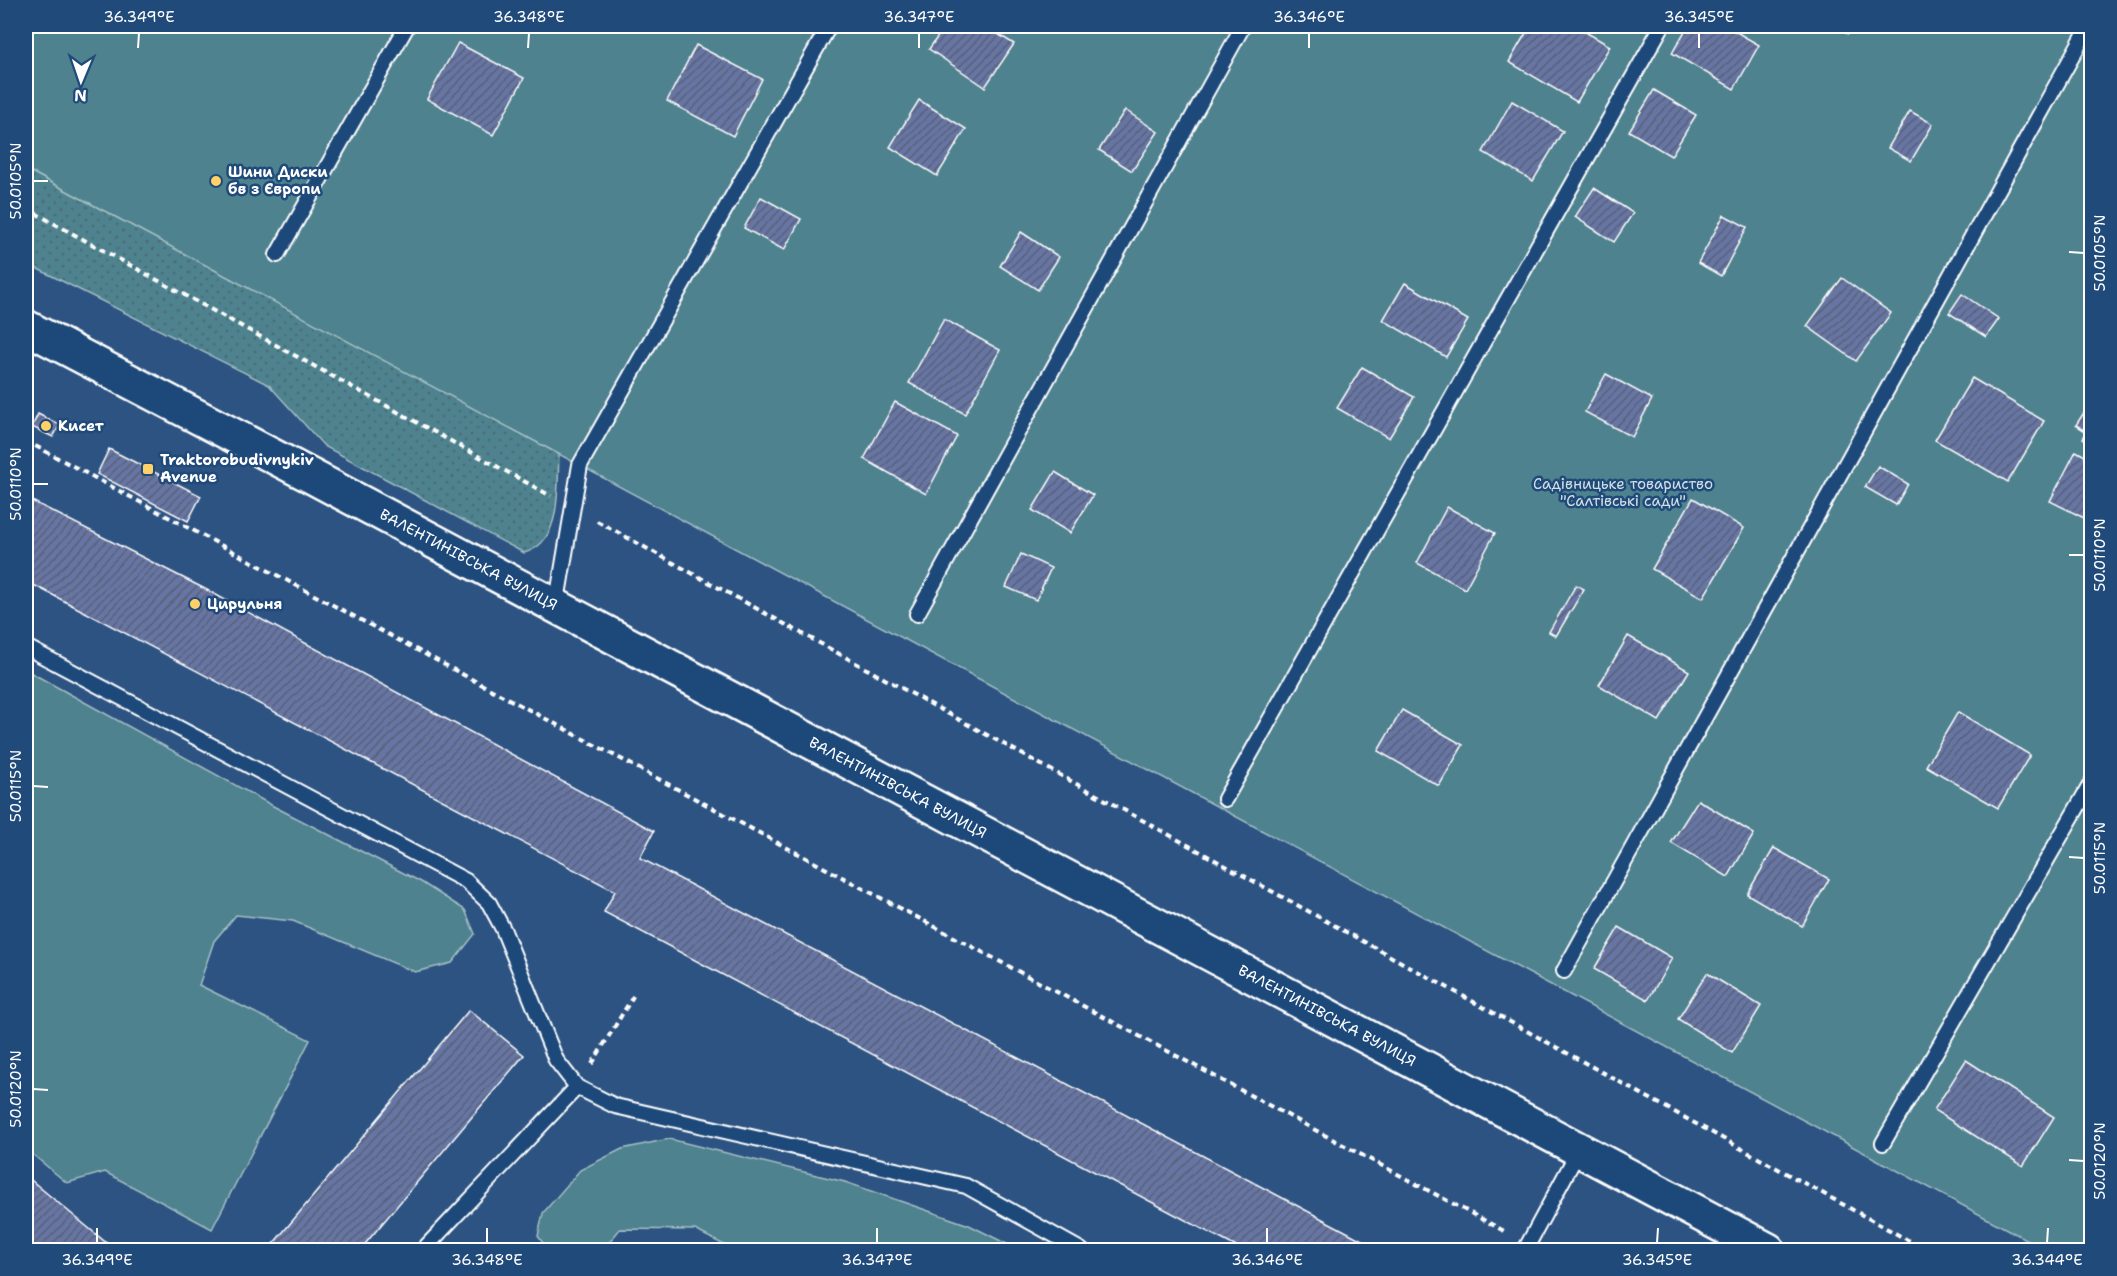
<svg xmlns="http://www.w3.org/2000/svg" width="2117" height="1276" font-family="'Shantell Sans',sans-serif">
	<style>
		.grass { fill: url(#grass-dots); stroke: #a6c0c6; stroke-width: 1.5 }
		.garden { fill: #4e828e; stroke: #a6c0c6; stroke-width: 1.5 }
		.building { fill: url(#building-hatch); stroke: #fff; stroke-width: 1.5 }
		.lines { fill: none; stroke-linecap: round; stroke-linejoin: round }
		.lane-casing { stroke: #fff; stroke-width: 18 }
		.secondary-casing { stroke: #fff; stroke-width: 38 }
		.path { stroke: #fff; stroke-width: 4; stroke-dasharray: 6 4.5; stroke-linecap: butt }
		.lane { stroke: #1f4a7a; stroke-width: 14 }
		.secondary { stroke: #1f4a7a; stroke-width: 33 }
		.ticks { fill: none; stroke: #fff; stroke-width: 2 }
		.poi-dot { fill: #ffd166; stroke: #1f4a7a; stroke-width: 2 }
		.labels { text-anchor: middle; stroke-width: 5; stroke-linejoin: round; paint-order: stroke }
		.poi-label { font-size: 15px; font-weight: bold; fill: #fff; stroke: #1f4a7a; text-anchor: start }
		.park-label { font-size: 15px; fill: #d3e0e3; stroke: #1f4a7a }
		.street-label { font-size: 15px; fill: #fff; stroke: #1f4a7a }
		.neatline { fill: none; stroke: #fff; stroke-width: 2 }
		.ticks-label { font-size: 15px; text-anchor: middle; fill: #fff }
	</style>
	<defs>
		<pattern id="grass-dots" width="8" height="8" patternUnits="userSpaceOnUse" patternTransform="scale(1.5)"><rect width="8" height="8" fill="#4e828e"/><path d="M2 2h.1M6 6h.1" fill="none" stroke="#4d6a70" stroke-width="1.8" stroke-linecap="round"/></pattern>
		<pattern id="building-hatch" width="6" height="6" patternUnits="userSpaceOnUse" patternTransform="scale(1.5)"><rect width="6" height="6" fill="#6675a3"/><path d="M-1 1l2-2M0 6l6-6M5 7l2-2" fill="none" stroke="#596078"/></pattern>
	</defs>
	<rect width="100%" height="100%" fill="#2d5382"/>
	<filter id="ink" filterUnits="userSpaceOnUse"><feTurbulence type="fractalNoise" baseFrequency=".0167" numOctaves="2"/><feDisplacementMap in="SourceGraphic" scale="12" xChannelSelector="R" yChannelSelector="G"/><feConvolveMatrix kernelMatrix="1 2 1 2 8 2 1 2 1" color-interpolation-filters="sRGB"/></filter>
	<g filter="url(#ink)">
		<!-- grass -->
		<path class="grass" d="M26,169l533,285c-2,32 4,89 -35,99l-200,-107 -55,-61 -243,-122z"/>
		<!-- garden -->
		<g class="garden">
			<path d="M26,26h2065v1224h-45l-2020,-1081z"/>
			<path d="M26,670l249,137 146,75 44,28 10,24 -23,29 -37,9 -122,-51 -57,-6 -22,26 -15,44 111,55 -98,189 -107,-57 -38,11 -41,-34z"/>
			<path d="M669,1139l176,43 124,43 50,25h-285l-39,-20 -75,-1 -17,21h-55l-10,-14 5,-23 37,-43 42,-21z"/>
		</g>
		<!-- building -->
		<g class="building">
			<path d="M945,26h40l29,18 -29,43 -56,-38z"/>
			<path d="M1530,26h45l35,20 -33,56 -68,-40z"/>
			<path d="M1688,26h38l33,19 -25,44 -62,-36z"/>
			<path d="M1833,26h20l-5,8z"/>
			<path d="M458,43l66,35 -31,57 -66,-36z"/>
			<path d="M696,45l66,34 -29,57 -66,-35z"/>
			<path d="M1654,90l42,25 -25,41 -42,-25z"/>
			<path d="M919,100l47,29 -29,47 -47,-29z"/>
			<path d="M1512,101l51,30 -30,50 -50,-29z"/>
			<path d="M1125,110l33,22 -26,39 -33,-21z"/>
			<path d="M1910,111l23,13 -22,37 -23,-13z"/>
			<path d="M1594,188l39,25 -19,29 -39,-25z"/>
			<path d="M761,197l40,22 -17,31 -40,-22z"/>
			<path d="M1724,215l23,12 -26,49 -23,-13z"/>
			<path d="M1021,232l38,25 -21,33 -38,-24z"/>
			<path d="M1842,278l49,35 -35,48 -49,-35z"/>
			<path d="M1405,283l63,37 -22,37 -63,-37z"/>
			<path d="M1962,294l37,25 -13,18 -37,-24z"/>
			<path d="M944,319l56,31 -35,64 -56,-31z"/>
			<path d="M1362,367l52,30 -25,41 -52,-30z"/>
			<path d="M1606,374l46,25 -20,38 -47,-25z"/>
			<path d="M1972,378l72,43 -36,61 -73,-42z"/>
			<path d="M895,402l62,34 -31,58 -62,-35z"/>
			<path d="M38,414l22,11 -7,12 -21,-10z"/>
			<path d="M2083,414l9,6v24l-9,-6 4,-6 -11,-7z"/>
			<path d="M109,449l92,47 -13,25 -91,-47z"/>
			<path d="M2076,451l16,9v62l-42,-21z"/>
			<path d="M1878,466l30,18 -12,21 -31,-18z"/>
			<path d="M1055,472l38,23 -23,38 -38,-23z"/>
			<path d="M26,498l179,91 449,242 -14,27 741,392h-139l-638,-338 11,-21 -589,-310z"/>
			<path d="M1693,498l51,30 -41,70 -51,-29z"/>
			<path d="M1447,507l48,26 -30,56 -48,-26z"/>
			<path d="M1021,554l30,14 -15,32 -30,-13z"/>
			<path d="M1576,585l8,4 -28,47 -7,-4z"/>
			<path d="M1628,636l61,35 -30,50 -60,-36z"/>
			<path d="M1402,710l61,35 -24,41 -61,-35z"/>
			<path d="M1958,712l72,43 -32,53 -72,-42z"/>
			<path d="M1698,800l56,34 -26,43 -57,-34z"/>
			<path d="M1774,848l55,31 -27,47 -55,-32z"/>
			<path d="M1619,927l53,31 -24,42 -54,-31z"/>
			<path d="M1707,973l54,33 -29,47 -54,-34z"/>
			<path d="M469,1010l55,45 -69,82 -95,113h-92z"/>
			<path d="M1966,1060l88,57 -31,49 -89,-56z"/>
			<path d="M26,1176l89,74h-89z"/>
		</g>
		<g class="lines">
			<!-- lane casing -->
			<g class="lane-casing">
				<g id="lane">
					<path d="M277,255l130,-229"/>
					<path d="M556,607l24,-142 249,-439"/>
					<path d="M917,614l326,-588"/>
					<path d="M26,647l440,234 23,22 14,26 53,131 21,27 38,19 351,80 115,64"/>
					<path d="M1225,799l437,-773"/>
					<path d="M1564,971l525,-945"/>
					<path d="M1883,1143l209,-361"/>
					<path d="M423,1250l154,-163"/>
					<path d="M1525,1250l54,-100"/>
				</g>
			</g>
			<!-- secondary casing -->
			<g class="secondary-casing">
				<g id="secondary">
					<path id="s1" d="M26,327l285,149 1457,774"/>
				</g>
			</g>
			<!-- path -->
			<g class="path">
				<path d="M26,208l525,288"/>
				<path d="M26,441l1480,791"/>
				<path d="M597,521l1329,729"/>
				<path d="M592,1064l43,-71"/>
			</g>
			<!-- lane -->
			<use href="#lane" class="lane"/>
			<!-- secondary -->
			<use href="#secondary" class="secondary"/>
		</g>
	</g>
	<!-- ticks -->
	<path class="ticks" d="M138,48l1,-15M528,48l1,-15M919,48v-15M1309,48v-15M1699,48v-15M33,181h15M2069,252l15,1M33,484h15M2069,555h15M33,786l15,1M2069,857l15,1M33,1089l15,1M2069,1160l15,1M97,1243v-15M487,1243v-15M877,1243v-15M1267,1243v-15M1657,1243l1,-15M2047,1243l1,-15"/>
	<!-- markers -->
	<g class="poi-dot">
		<circle cx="216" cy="181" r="6"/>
		<circle cx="46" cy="426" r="6"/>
		<rect x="142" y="463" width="12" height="12" rx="3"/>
		<circle cx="195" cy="604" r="6"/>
	</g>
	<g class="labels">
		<!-- poi labels -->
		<g class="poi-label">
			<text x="228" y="177">Шини Диски<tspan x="228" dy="17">бв з Європи</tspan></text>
			<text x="58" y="431">Кисет</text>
			<text x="160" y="465">Traktorobudivnykiv<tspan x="160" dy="17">Avenue</tspan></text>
			<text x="207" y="609">Цирульня</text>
		</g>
		<!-- park labels -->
		<g class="park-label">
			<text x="1623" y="489">Садівницьке товариство<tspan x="1623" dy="17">"Салтівські сади"</tspan></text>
		</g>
		<!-- street labels -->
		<g class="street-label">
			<text dy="5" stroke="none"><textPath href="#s1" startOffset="500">ВАЛЕНТИНІВСЬКА ВУЛИЦЯ</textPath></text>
			<text dy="5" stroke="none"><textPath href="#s1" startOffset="986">ВАЛЕНТИНІВСЬКА ВУЛИЦЯ</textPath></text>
			<text dy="5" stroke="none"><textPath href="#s1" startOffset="1472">ВАЛЕНТИНІВСЬКА ВУЛИЦЯ</textPath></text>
		</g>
	</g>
	<!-- margin -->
	<rect width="2117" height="1276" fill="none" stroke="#1f4a7a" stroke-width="66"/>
	<!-- north arrow -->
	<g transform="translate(81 81) rotate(182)" stroke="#1f4a7a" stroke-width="4.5" paint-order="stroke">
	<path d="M0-4.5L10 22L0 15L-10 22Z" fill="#ffffff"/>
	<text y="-9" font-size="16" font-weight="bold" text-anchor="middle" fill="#ffffff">N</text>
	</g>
	<rect x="33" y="33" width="2051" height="1210" class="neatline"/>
	<g class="ticks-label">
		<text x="139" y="22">36.349°E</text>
		<text x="529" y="22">36.348°E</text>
		<text x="919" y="22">36.347°E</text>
		<text x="1309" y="22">36.346°E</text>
		<text x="1699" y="22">36.345°E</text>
		<text transform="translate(16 181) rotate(-90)" y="5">50.0105°N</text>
		<text transform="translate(2100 253) rotate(-90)" y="5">50.0105°N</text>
		<text transform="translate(16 484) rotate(-90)" y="5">50.0110°N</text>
		<text transform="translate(2100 555) rotate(-90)" y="5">50.0110°N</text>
		<text transform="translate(16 786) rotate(-90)" y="5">50.0115°N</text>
		<text transform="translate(2100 858) rotate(-90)" y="5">50.0115°N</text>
		<text transform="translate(16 1089) rotate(-90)" y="5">50.0120°N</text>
		<text transform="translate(2100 1161) rotate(-90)" y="5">50.0120°N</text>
		<text x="97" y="1265">36.349°E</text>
		<text x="487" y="1265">36.348°E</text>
		<text x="877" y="1265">36.347°E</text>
		<text x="1267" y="1265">36.346°E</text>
		<text x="1657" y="1265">36.345°E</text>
		<text x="2047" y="1265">36.344°E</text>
	</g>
</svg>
